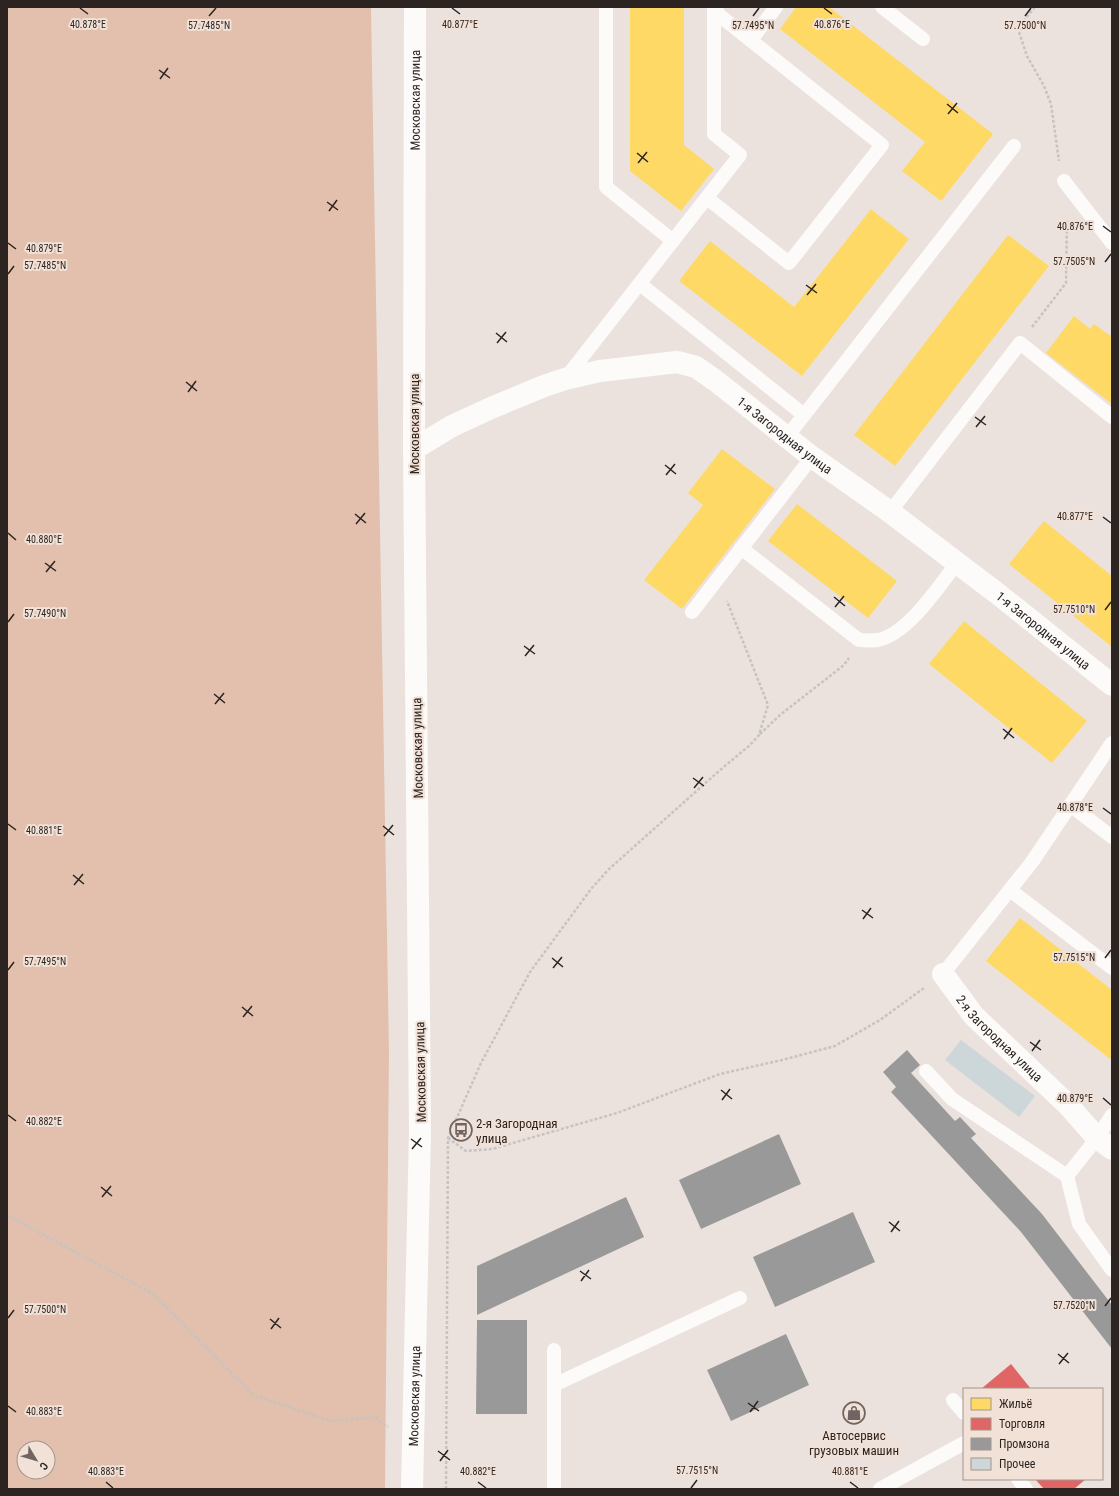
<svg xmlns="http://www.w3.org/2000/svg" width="1119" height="1496" font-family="'Roboto Condensed',sans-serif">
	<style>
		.green { fill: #e2c0ad; fill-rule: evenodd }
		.homes { fill: #ffd966 }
		.shops { fill: #e06666 }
		.industry { fill: #999 }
		.building { fill: #cdd6d8 }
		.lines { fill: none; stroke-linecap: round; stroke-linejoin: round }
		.path { stroke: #c6c3c1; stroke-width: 2.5; stroke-dasharray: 3 2; stroke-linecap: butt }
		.lane { stroke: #fcfbfa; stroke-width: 14 }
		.street { stroke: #fcfbfa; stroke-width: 22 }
		.secondary { stroke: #fcfbfa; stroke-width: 22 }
		.ticks { fill: none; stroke: #2b2421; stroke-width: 1.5 }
		.labels { text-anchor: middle; stroke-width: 4; stroke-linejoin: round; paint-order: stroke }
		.street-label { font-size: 13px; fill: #2b2421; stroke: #f2e1d7 }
		.poi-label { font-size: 13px; fill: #2b2421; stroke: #f2e1d7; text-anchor: start }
		.ticks-label { font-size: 10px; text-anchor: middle; fill: #2b2421; stroke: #f2e1d7; stroke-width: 4; stroke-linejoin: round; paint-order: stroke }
	</style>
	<rect width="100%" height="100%" fill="#ece2dd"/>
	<!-- green -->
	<path class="green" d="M7,7h364l18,1044 -4,438h-378zM24,1448h24v24h-24z"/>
	<!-- homes -->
	<g class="homes">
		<path d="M630,7h54v138l30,24 -33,42 -51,-40z"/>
		<path d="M796,7h33l164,127 -52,67 -39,-30 23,-29 -145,-113z"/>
		<path d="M871,209l38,30 -107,137 -123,-95 31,-40 84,66z"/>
		<path d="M1008,235l41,31 -154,200 -41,-31z"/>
		<path d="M1074,316l16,13 4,-5 18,13v67l-66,-51z"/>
		<path d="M722,449l53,40 -93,120 -38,-29 59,-75 -15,-12z"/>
		<path d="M797,504l100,77 -29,37 -100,-77z"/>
		<path d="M1044,521l68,55v71l-103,-83z"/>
		<path d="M964,621l123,100 -35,42 -123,-99z"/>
		<path d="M1020,918l92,72v66l-2,3 -124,-98z"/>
	</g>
	<!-- shops -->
	<g class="shops">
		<path d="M1011,1364l20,25h-50z"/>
		<path d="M1035,1479h51l-12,10h-30z"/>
	</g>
	<!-- industry -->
	<g class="industry">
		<path d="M907,1050l13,15 -9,8 44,48 5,-4 16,17 -5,4 71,76 70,91v44l-91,-117 -130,-140 5,-5 -13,-15z"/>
		<path d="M779,1134l22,50 -100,45 -22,-49z"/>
		<path d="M626,1197l18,40 -167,78v-49z"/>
		<path d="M853,1212l22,50 -100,45 -22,-50z"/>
		<path d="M477,1320h50v94h-51z"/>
		<path d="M786,1334l23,51 -78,36 -24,-51z"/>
	</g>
	<!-- building -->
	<path class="building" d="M961,1040l74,56 -16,21 -74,-57z"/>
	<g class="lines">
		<!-- path -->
		<g class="path">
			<path d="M1035,7l-10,12 -6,13 8,24 17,30 7,18 8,57"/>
			<path d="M1032,327l34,-44 1,-64"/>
			<path d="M760,734l20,-19 64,-50 5,-7"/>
			<path d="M448,1138l18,13 26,-2 125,-36 103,-39 62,-14 53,-14 45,-26 44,-32"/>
			<path d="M7,1215l146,79 100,101 78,26 44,-4 13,10"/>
			<path d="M446,1489l2,-351 33,-75 49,-91 61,-83 18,-20 110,-98 31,-26 9,-10 9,-30 -41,-104"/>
		</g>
		<!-- lane -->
		<g class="lane">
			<path d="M606,7v180l67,54"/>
			<path d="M882,7l41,32"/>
			<path d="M751,40l25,-33"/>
			<path d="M1064,181l48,62"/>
			<path d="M707,198l82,65 93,-118 -168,-134"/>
			<path d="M640,284l164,131"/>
			<path d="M565,379l175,-224 -26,-21v-123l3,-4"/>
			<path d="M787,437l227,-291"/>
			<path d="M890,512l130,-169 92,74"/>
			<path d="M741,548l118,92c6,0 13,1 19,0 30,-6 61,-54 79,-77"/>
			<path d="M692,612l120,-155"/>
			<path d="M1070,805l42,32"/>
			<path d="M1010,890l102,78"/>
			<path d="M943,974l89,-112 80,-119"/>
			<path d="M926,1071l26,28 115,77 12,48 33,46"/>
			<path d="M1067,1176l30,-38 15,-23"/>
			<path d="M554,1385l186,-87"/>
			<path d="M953,1400l11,13"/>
			<path d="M1018,1479l8,10"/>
			<path d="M554,1489v-139"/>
			<path d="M880,1489l84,-46"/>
		</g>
		<!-- street -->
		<g class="street">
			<path id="s1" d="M414,449l38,-23 39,-18 53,-22 21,-7 35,-8 77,-9 19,5 20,14 96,76 78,55 108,82 114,91"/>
			<path id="s2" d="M943,974l31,42 94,89 29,33 15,11"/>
		</g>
		<!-- secondary -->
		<path class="secondary" id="s3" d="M412,1489l8,-358 -6,-682 1,-442"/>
	</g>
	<!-- ticks -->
	<path class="ticks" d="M80,8l8,6M452,8l8,6M824,8l8,6M209,16l7,-8M753,16l6,-8M1025,16l6,-8M159,70l11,8M160,79l8,-11M947,104l11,9M948,114l9,-11M637,153l11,9M638,163l9,-11M327,202l11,8M329,211l8,-11M1103,226l8,6M8,243l8,6M1105,262l6,-8M8,274l6,-8M806,285l11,8M807,295l9,-11M496,333l11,9M497,343l9,-11M186,382l11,9M188,392l8,-11M975,417l11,8M976,427l9,-11M665,465l11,9M666,475l9,-11M355,514l11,9M1103,517l8,6M356,524l9,-11M8,533l8,7M45,563l11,8M46,572l9,-11M834,597l11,9M835,607l9,-11M1105,610l6,-8M8,622l6,-8M524,646l11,8M525,656l9,-11M214,694l11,9M215,704l9,-11M1003,729l11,9M1004,739l8,-11M693,778l11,8M694,788l9,-11M1103,808l8,6M8,824l8,6M383,826l11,9M384,836l9,-11M73,875l11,9M74,885l9,-11M862,910l11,8M863,919l8,-11M552,958l11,9M1105,958l6,-8M553,968l9,-11M8,970l6,-8M242,1007l11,9M243,1017l9,-11M1030,1042l11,8M1032,1051l8,-11M721,1090l11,9M1103,1098l8,7M722,1100l8,-11M8,1115l8,6M411,1139l11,8M412,1149l9,-11M101,1187l11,9M102,1197l9,-11M889,1222l11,9M891,1232l8,-11M580,1271l11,8M581,1281l8,-11M1105,1306l6,-8M8,1318l6,-8M270,1319l11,9M271,1329l8,-11M1058,1354l11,9M1059,1364l9,-11M748,1403l11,8M8,1406l8,6M750,1412l8,-11M438,1451l12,9M440,1461l8,-11M106,1482l7,6M478,1482l8,6M850,1482l8,6M691,1488l6,-8"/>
	<!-- icons -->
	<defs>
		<g id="bus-ring" transform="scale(1.15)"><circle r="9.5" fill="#f2e1d7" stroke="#6f6663" stroke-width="1.5"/><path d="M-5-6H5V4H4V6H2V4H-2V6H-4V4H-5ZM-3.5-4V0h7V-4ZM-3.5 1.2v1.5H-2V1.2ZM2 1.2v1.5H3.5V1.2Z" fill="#6f6663"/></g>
		<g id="shop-ring" transform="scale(1.15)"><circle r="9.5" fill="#f2e1d7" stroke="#6f6663" stroke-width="1.5"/><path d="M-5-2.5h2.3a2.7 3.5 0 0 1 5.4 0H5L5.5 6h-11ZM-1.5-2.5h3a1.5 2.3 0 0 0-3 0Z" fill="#6f6663"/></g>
	</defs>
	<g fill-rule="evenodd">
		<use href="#bus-ring" x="461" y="1130"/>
		<use href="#shop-ring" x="854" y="1413"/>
	</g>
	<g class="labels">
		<!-- street labels -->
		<g class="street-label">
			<text dy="5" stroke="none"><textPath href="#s3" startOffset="1389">Московская улица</textPath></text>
			<text transform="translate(414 424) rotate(-90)" y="5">Московская улица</text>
			<text dy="5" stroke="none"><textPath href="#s1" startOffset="412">1-я Загородная улица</textPath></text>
			<text dy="5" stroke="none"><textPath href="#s1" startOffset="736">1-я Загородная улица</textPath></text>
			<text transform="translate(417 748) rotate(-91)" y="5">Московская улица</text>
			<text dy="5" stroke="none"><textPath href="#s2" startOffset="86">2-я Загородная улица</textPath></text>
			<text transform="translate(420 1072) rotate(-91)" y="5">Московская улица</text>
			<text dy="5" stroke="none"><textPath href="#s3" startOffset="93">Московская улица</textPath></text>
		</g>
		<!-- poi labels -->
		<g class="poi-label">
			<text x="476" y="1128">2-я Загородная<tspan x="476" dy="15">улица</tspan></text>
			<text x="854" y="1440" text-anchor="middle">Автосервис<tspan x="854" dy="15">грузовых машин</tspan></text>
		</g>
	</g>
	<g class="ticks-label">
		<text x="88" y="28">40.878°E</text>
		<text x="460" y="28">40.877°E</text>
		<text x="832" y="28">40.876°E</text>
		<text x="209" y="29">57.7485°N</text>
		<text x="753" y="29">57.7495°N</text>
		<text x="1025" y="29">57.7500°N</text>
		<text x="1075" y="230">40.876°E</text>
		<text x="44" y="252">40.879°E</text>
		<text x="1074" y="265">57.7505°N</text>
		<text x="45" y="269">57.7485°N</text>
		<text x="1075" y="520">40.877°E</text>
		<text x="44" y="543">40.880°E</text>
		<text x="1074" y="613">57.7510°N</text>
		<text x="45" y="617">57.7490°N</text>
		<text x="1075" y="811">40.878°E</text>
		<text x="44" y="834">40.881°E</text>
		<text x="1074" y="961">57.7515°N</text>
		<text x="45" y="965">57.7495°N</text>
		<text x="1075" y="1102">40.879°E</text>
		<text x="44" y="1125">40.882°E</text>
		<text x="1074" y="1309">57.7520°N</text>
		<text x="45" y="1313">57.7500°N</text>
		<text x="44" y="1415">40.883°E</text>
		<text x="697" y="1474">57.7515°N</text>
		<text x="106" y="1475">40.883°E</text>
		<text x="478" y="1475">40.882°E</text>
		<text x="850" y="1475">40.881°E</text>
	</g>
	<!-- border -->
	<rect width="1119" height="1496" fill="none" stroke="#2b2421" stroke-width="16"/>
	<!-- legend -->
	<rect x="963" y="1388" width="140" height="92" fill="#f2e1d7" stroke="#a2958e"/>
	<rect x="971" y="1398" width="20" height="12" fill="#ffd966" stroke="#a2958e"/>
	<text x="999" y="1408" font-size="12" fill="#2b2421">Жильё</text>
	<rect x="971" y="1418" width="20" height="12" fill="#e06666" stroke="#a2958e"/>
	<text x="999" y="1428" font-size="12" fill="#2b2421">Торговля</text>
	<rect x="971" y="1438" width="20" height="12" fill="#999999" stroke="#a2958e"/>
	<text x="999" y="1448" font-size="12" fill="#2b2421">Промзона</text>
	<rect x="971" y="1458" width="20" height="12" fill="#cdd6d8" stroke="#a2958e"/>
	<text x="999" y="1468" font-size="12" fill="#2b2421">Прочее</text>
	<!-- north arrow -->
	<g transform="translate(36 1460) rotate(128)"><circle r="19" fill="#f2e1d7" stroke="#a2958e"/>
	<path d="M0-3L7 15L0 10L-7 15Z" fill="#6f6663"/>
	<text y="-6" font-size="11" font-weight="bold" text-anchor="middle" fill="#2b2421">С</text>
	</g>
</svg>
